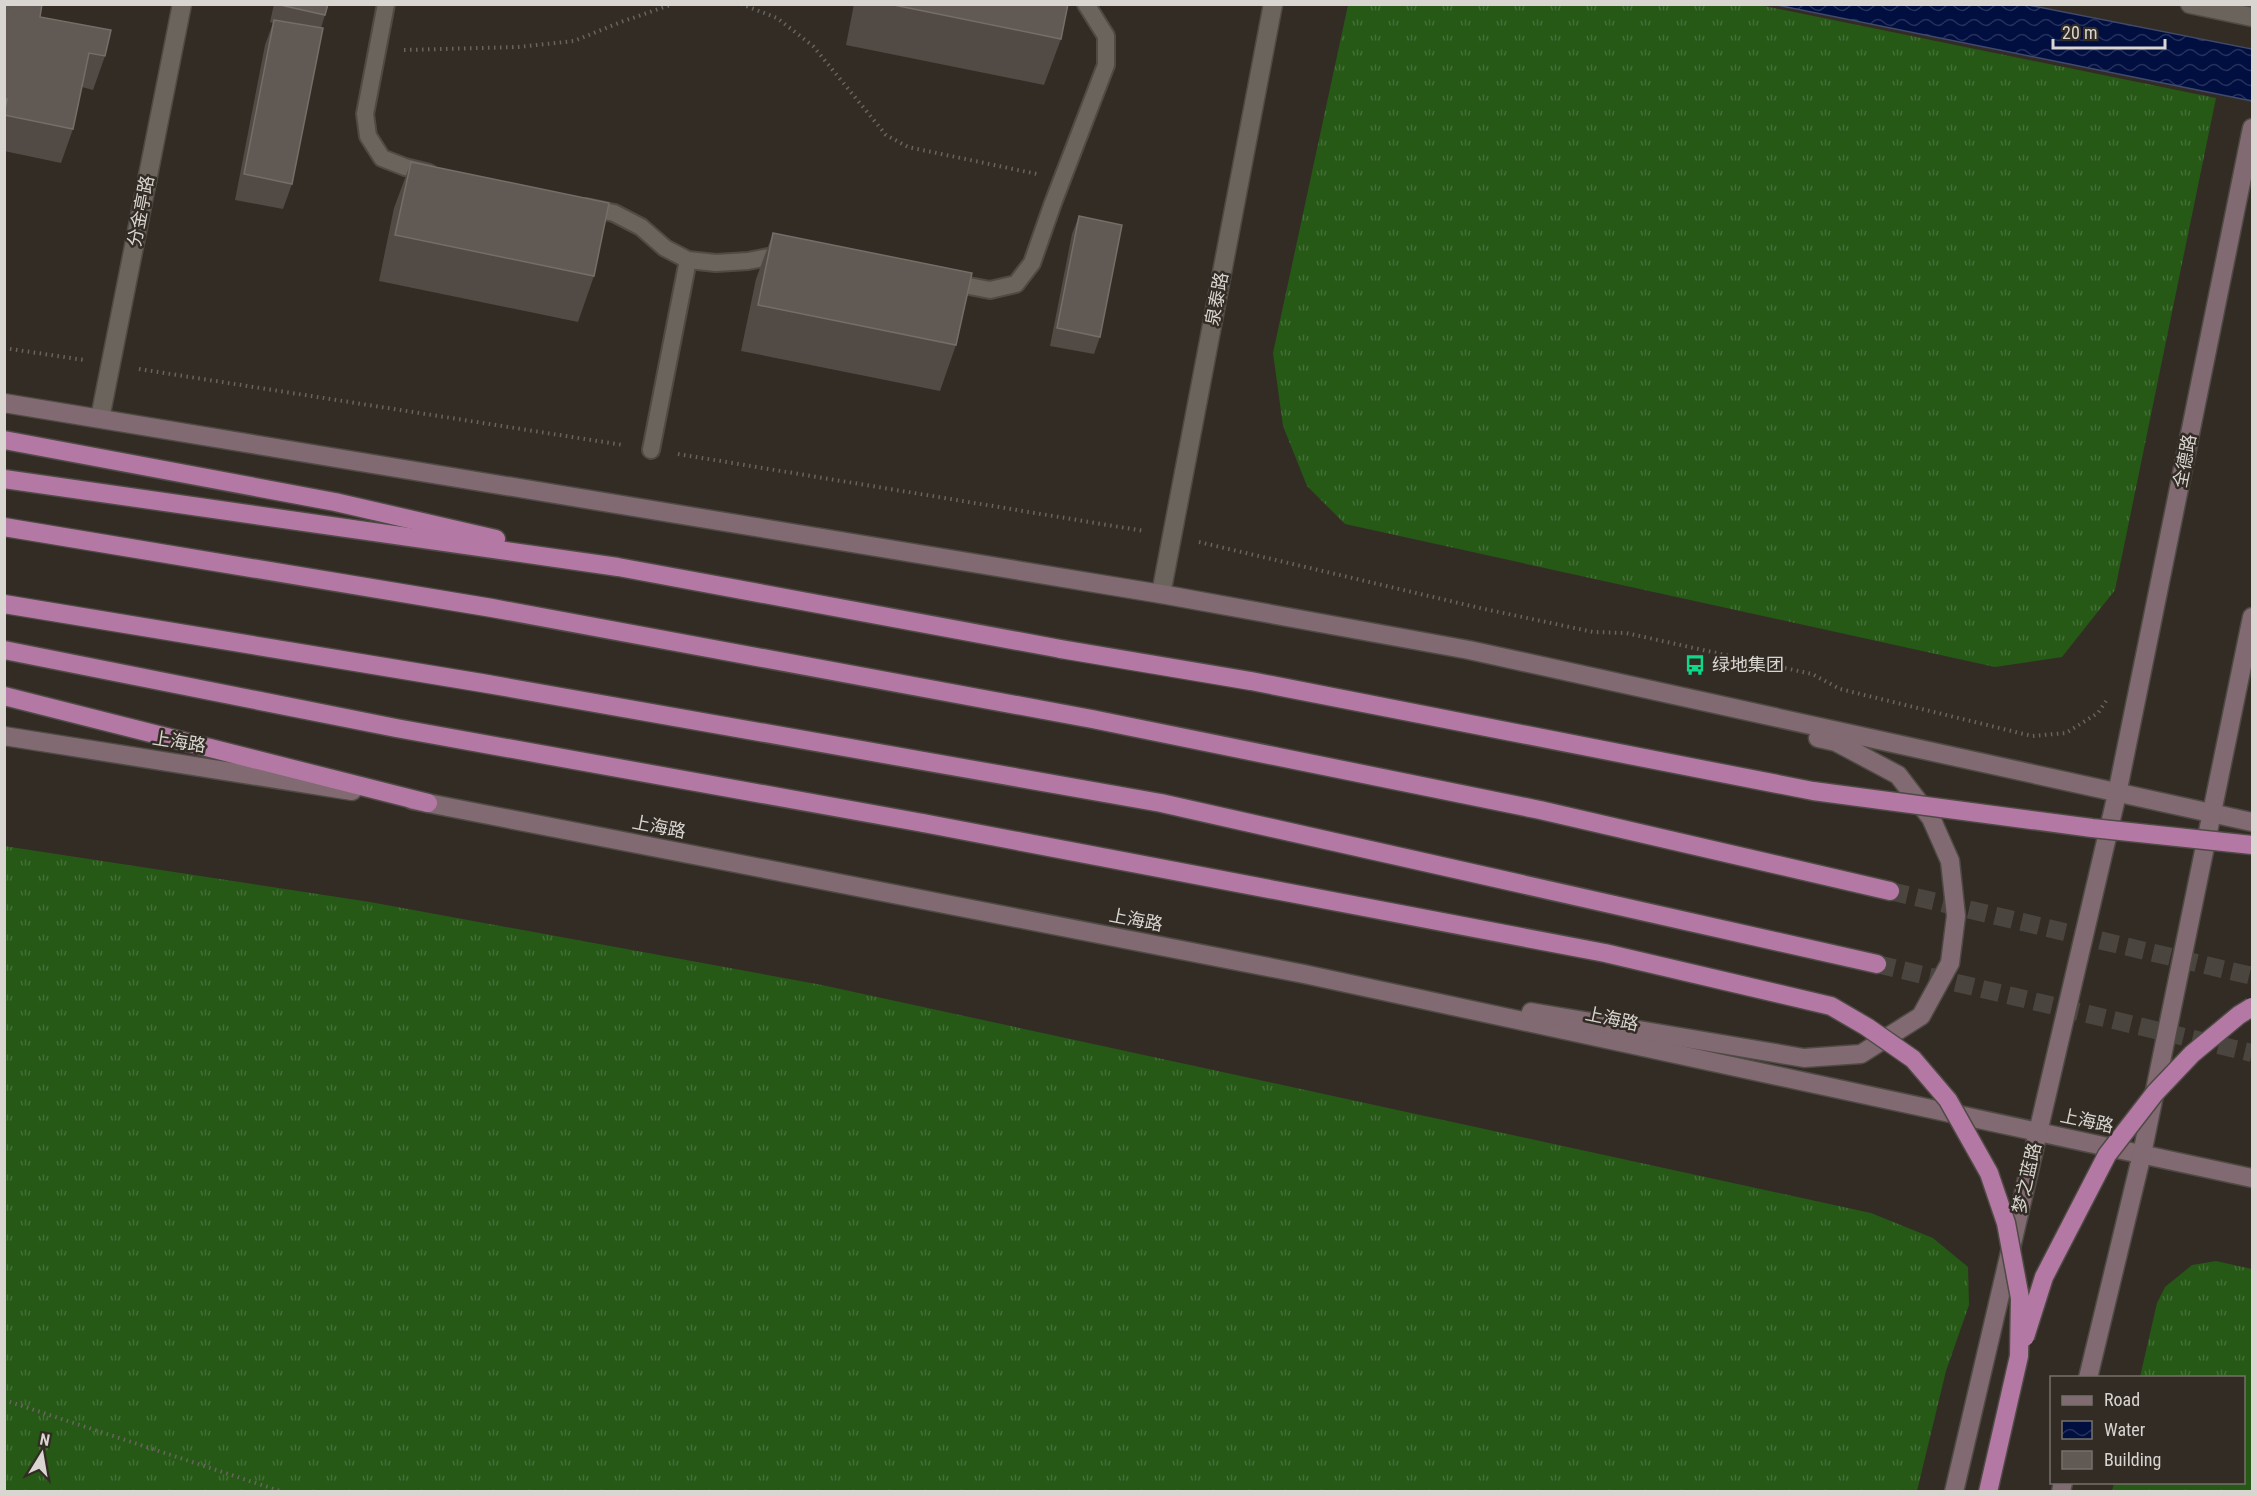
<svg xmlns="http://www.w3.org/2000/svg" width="2257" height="1496" font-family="'Roboto Condensed','Noto Sans SC',sans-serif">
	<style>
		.grass { fill: url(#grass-tufts) }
		.water { fill: url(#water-waves); stroke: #414a6b; stroke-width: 1.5 }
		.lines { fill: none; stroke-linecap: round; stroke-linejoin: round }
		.highway-tunnel { stroke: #4b453f; stroke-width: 18; stroke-dasharray: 18 9; stroke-linecap: butt }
		.lane-casing { stroke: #4f4a44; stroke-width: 20 }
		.street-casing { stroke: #4f4a44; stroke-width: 21 }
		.secondary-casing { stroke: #4f4a44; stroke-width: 21 }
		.highway-casing { stroke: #4f4a44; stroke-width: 21 }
		.path { stroke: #69645e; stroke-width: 4; stroke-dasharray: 1.5 4.5; stroke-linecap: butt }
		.lane { stroke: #6b645d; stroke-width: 16 }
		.street { stroke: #6b645d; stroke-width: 18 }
		.secondary { stroke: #816a72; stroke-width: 18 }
		.highway { stroke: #b378a4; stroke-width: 18 }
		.highway-bridge-casing { stroke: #4f4a44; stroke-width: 21; stroke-linecap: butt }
		.highway-bridge { stroke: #b378a4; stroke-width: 18 }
		.wall { fill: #524b45 }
		.building { fill: #615a54; stroke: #746d68; stroke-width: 1.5 }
		.labels { text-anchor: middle; stroke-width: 5; stroke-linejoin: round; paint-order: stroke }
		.street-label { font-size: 18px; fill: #d9d5d0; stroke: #322c25 }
		.poi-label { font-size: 18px; fill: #d9d5d0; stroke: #322c25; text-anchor: start }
	</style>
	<defs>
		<pattern id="grass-tufts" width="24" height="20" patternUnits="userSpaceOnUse" patternTransform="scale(1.5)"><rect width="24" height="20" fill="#265816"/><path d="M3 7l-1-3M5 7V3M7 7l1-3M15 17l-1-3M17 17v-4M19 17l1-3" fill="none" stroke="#456f37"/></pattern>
		<pattern id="water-waves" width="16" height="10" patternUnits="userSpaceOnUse" patternTransform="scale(1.5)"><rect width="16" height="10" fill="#000e40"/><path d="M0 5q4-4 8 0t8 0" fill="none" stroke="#25305b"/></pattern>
	</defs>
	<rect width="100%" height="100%" fill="#322c25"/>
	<!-- grass -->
	<g class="grass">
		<path d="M1348,5h411l457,93 -101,492 -53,67 -67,10 -650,-143 -38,-38 -24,-60 -10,-73z"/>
		<path d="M4,846l366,56 452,83 1049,228 62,25 35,29 1,38 -23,66 -29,120h-1912z"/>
		<path d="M2216,1261l36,8v222h-140l2,-8 130,-1v-104l-104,-1 17,-74 8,-16 27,-22z"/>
	</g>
	<!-- water -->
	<path class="water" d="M1777,5h251l224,44v52z"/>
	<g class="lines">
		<!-- highway-tunnel -->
		<g class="highway-tunnel">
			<path d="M1890,891l362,85"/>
			<path d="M1877,964l375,89"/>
		</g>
		<!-- lane casing -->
		<g class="lane-casing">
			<g id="lane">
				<path d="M386,4l-21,110 3,22 14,22 23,9 24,6"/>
				<path d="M586,207l28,6 27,14 24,21 23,12 28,3 32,-2 36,-7"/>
				<path d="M948,282l42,8 26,-6 16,-21 21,-60 53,-138v-29l-20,-32"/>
				<path d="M651,450l37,-190"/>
			</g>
		</g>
		<!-- street casing -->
		<g class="street-casing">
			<g id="street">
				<path d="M2190,4l62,13"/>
				<path d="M100,418l82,-414"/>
				<path d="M1161,594l112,-590"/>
			</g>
		</g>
		<!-- secondary casing -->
		<g class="secondary-casing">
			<g id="secondary">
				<path d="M4,403l1157,191 308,56 783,172"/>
				<path d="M4,736l348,55"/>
				<path d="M412,800l892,174 948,204"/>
				<path d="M1531,1012l273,46 57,-4 60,-38 29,-53 6,-47 -6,-55 -19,-43 -33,-43 -62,-33 -18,-4"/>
				<path d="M2088,1378l54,-224 110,-537"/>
				<path d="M1954,1492l163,-698 135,-666"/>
				<path d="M2061,1492l2,-10"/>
			</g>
		</g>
		<!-- highway casing -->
		<g class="highway-casing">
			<g id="highway">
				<path d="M4,440l331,62 161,37"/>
				<path d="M4,479l614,88 443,82"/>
				<path d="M4,527l488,81 600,111 448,91 350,81"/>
				<path d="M4,604l478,79 679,120 716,161"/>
				<path d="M4,650l392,78 527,95"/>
				<path d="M4,696l424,107"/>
			</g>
		</g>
		<!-- path -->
		<g class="path">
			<path d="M741,4l36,14 36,28 73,89 22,12 129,27"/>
			<path d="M404,50l114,-3 56,-6 47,-19 52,-18"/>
			<path d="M4,348l80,12"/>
			<path d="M139,369l484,76"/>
			<path d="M678,454l466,77"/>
			<path d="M1199,542l281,66 113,24 33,1 186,41 28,15 192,47 34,-3 32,-20 8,-12"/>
			<path d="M4,1400l279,92"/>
		</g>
		<!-- lane -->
		<use href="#lane" class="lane"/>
		<!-- street -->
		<use href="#street" class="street"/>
		<!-- secondary -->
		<use href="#secondary" class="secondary"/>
		<!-- highway -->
		<use href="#highway" class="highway"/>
		<!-- highway-bridge casing -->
		<g class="highway-bridge-casing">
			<g id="highway-bridge">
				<path d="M1061,649l190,32 562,110 279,37 160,17"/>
				<path d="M923,823l682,130 226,53 36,21 46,32 35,41 41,73 17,50 14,75 -1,58 -31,136"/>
				<path d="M2025,1337l19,-60 63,-122 48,-62 37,-39 47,-39 13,-8"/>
			</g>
		</g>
		<!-- highway-bridge -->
		<use href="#highway-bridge" class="highway-bridge"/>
	</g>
	<!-- wall -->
	<g class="wall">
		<path d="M4,4l36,13 65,39 -12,34 -11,-3 -9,42 -12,34 -57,-12z"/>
		<path d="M274,4h54l-3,11 -4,13 -29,156 -9,25 -48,-9 30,-155 8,-22 -3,-1z"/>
		<path d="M854,4h214l-7,35 -17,46 -198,-40z"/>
		<path d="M411,162l183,114 -16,46 -199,-41 15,-73z"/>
		<path d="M1079,216l21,121 -6,17 -44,-8 22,-112z"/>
		<path d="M773,233l183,112 -16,46 -199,-40 15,-72z"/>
	</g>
	<!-- building -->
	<g class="building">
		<path d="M4,4h38l-2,13 71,13 -6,26 -16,-3 -16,76 -69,-14 3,-16 -3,-1z"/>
		<path d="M276,4h52l-3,11z"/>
		<path d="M889,4h179l-7,35z"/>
		<path d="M274,20l49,8 -31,156 -48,-10z"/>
		<path d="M411,162l198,41 -15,73 -199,-41z"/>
		<path d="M1079,216l43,9 -22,112 -43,-9z"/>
		<path d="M773,233l199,40 -16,72 -198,-40z"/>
	</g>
	<!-- icons -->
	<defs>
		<g id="bus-bare" transform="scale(1.62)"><path d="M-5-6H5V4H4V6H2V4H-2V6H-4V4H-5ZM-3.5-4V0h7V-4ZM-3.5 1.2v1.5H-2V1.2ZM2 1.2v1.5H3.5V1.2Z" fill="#0cd98a" stroke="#322c25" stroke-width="2.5" paint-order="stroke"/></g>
	</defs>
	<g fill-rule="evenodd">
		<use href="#bus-bare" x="1695" y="665"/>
	</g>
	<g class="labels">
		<!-- street labels -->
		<g class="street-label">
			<text transform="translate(141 211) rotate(-79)" y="6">分金亭路</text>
			<text transform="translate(1217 299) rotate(-79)" y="6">泉泰路</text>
			<text transform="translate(2185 461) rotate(-79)" y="6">全德路</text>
			<text transform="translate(179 742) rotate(9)" y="6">上海路</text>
			<text transform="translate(659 827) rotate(11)" y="6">上海路</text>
			<text transform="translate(1136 920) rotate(11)" y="6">上海路</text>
			<text transform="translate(1612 1019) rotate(12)" y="6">上海路</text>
			<text transform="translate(2087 1121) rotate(12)" y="6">上海路</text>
			<text transform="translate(2027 1178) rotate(-77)" y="6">梦之蓝路</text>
		</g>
		<!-- poi labels -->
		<g class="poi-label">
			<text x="1712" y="671">绿地集团</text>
		</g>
	</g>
	<!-- border -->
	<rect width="2257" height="1496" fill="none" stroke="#d9d5d0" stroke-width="12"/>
	<!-- legend -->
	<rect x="2050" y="1376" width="195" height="108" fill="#322c25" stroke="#757069" stroke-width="1.5"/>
	<rect x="2062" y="1396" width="30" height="9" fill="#816a72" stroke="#757069" stroke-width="1.5"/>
	<text x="2104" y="1406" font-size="18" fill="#d9d5d0">Road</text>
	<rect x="2062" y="1421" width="30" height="18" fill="url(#water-waves)" stroke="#757069" stroke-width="1.5"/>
	<text x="2104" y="1436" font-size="18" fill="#d9d5d0">Water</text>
	<rect x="2062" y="1451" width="30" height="18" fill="#615a54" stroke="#757069" stroke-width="1.5"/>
	<text x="2104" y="1466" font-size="18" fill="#d9d5d0">Building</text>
	<!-- north arrow -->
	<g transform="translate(42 1454) rotate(11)" stroke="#322c25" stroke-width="4.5" paint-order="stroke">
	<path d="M0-4.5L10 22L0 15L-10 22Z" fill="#d9d5d0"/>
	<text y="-9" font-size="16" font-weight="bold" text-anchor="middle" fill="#d9d5d0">N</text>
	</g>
	<!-- scale -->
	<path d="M2053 39v9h112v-9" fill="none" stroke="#d9d5d0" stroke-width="3"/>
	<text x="2062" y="39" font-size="18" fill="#d9d5d0" stroke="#322c25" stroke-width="4.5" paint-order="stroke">20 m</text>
</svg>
